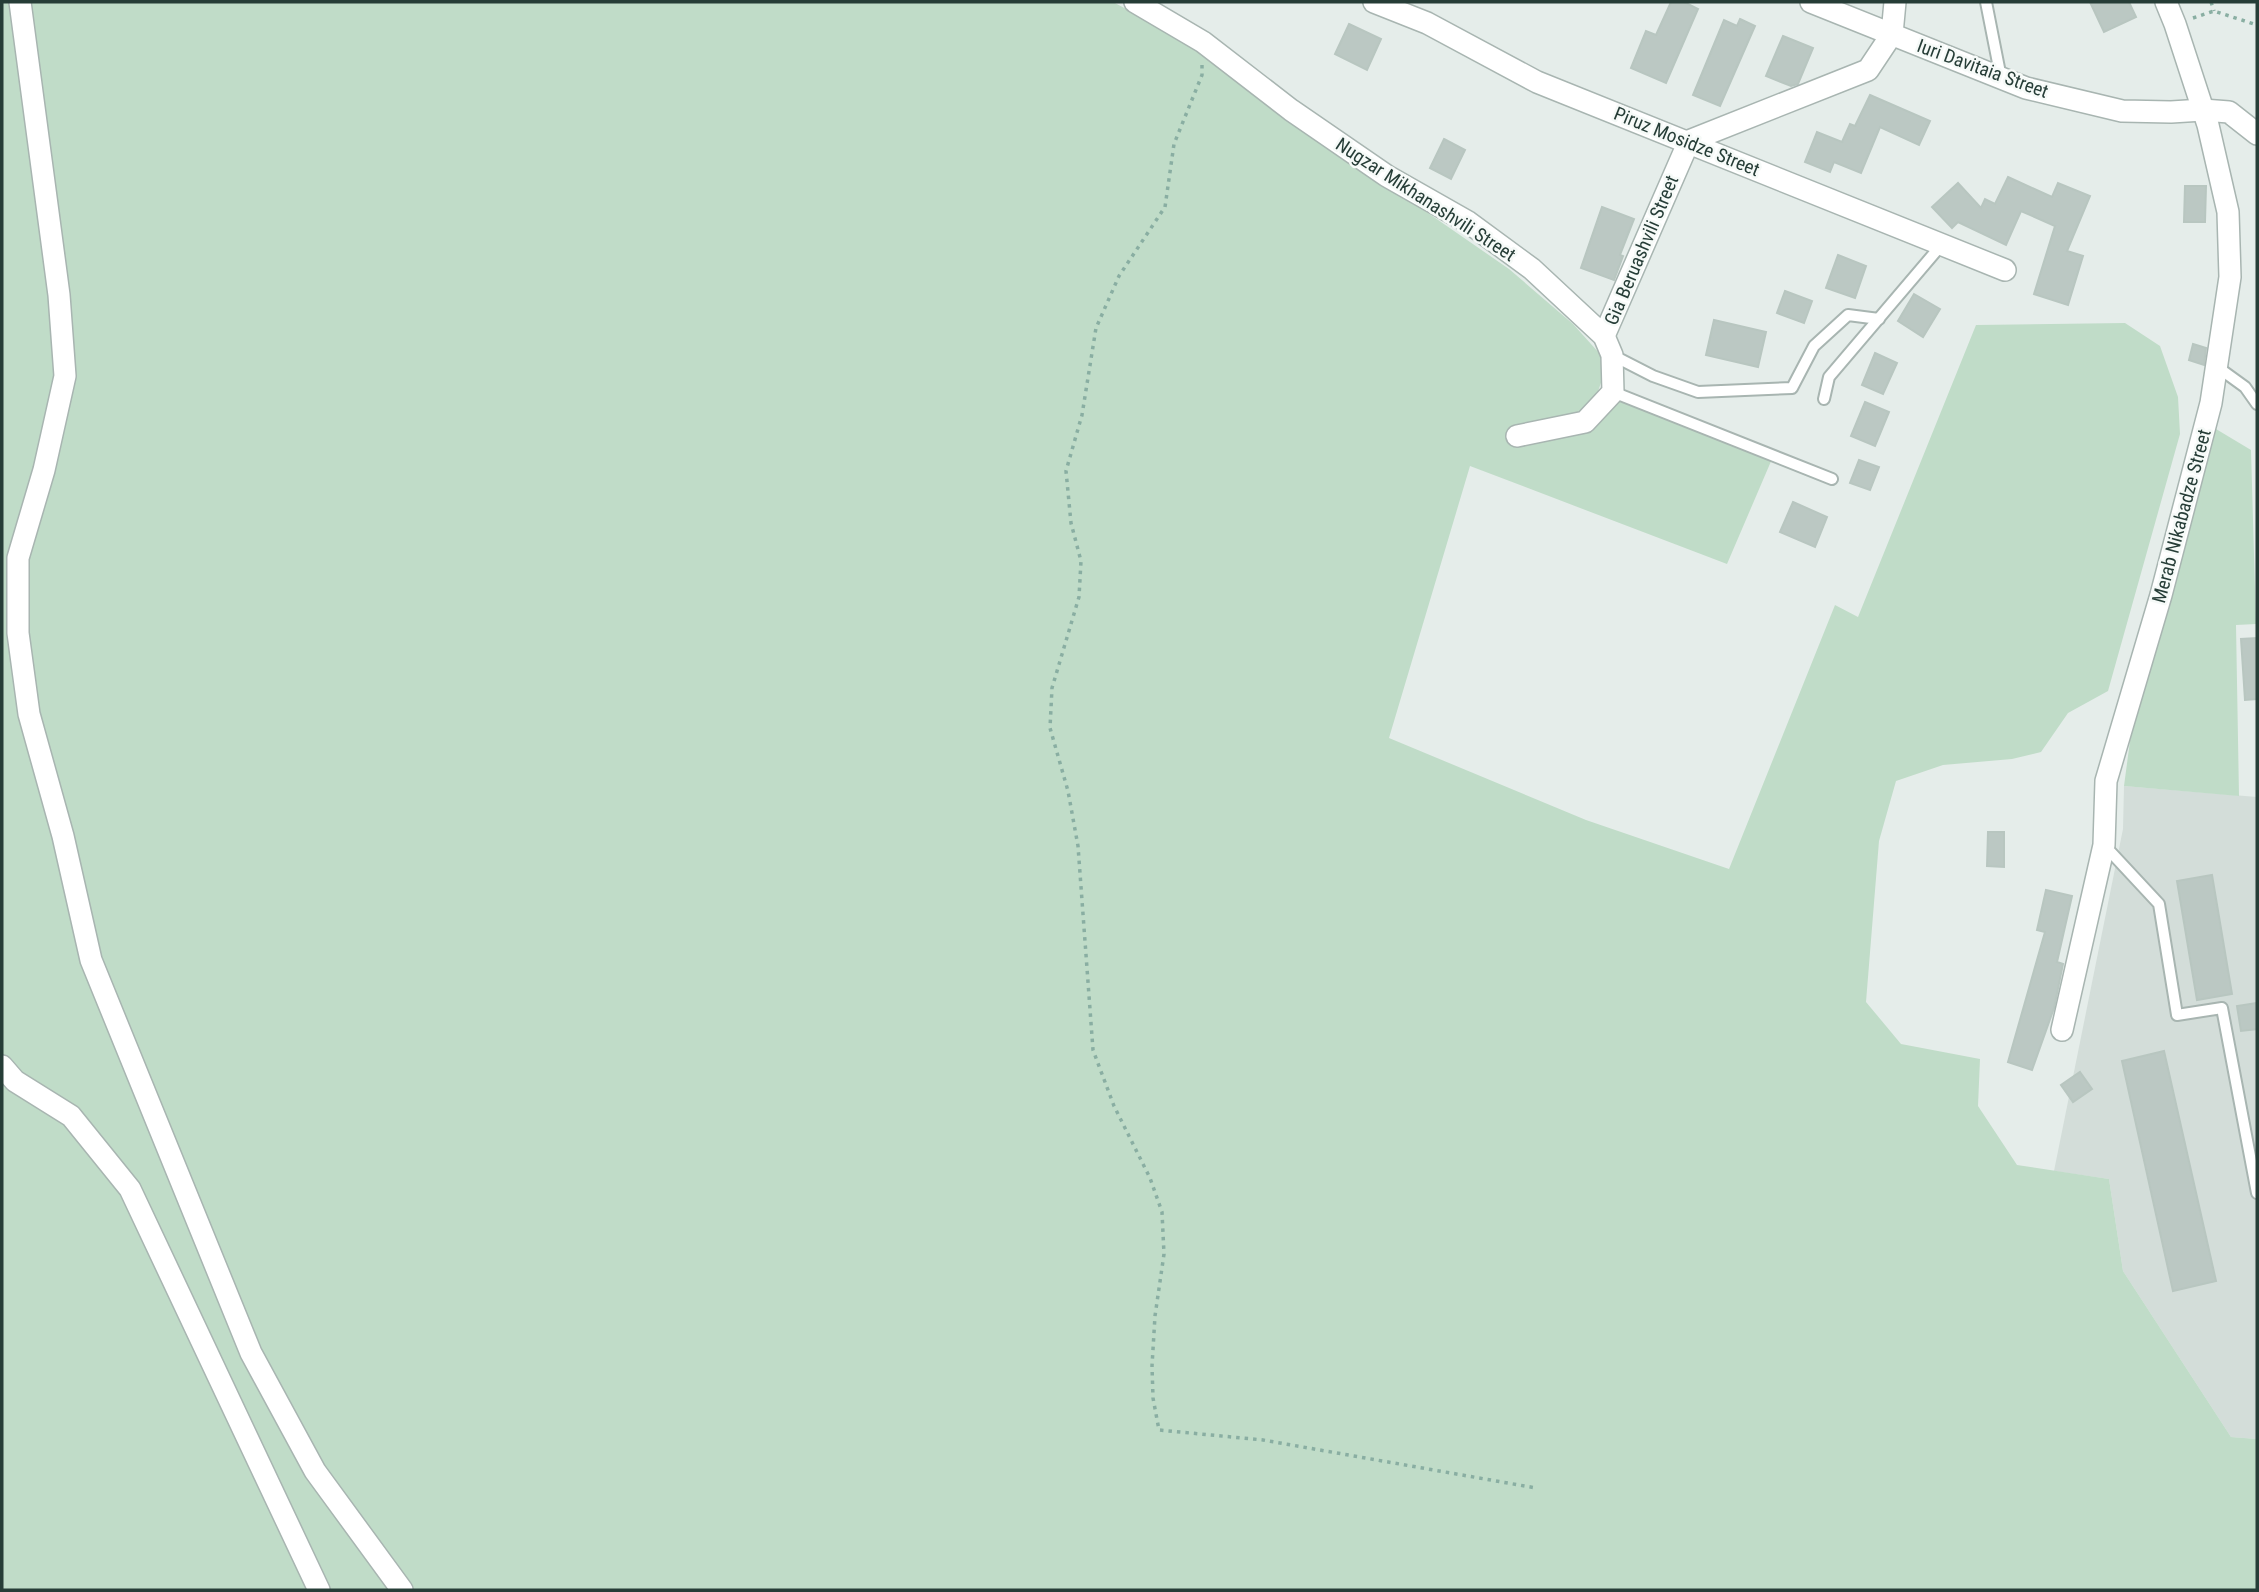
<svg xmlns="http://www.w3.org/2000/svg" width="2259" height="1592" font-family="'Roboto Condensed',sans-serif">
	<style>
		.built { fill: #d3ddd9 }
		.green { fill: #c0dcc8 }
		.building { fill: #bbc8c3; stroke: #b8c6c0; stroke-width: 2 }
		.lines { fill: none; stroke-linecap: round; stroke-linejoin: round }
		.lane-casing { stroke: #a8b5b1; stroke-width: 14 }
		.street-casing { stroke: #a8b5b1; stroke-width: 24 }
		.path { stroke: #89aea2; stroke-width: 3.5; stroke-dasharray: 3.5 5; stroke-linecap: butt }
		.lane { stroke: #fff; stroke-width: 10 }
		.street { stroke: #fff; stroke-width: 21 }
		.labels { text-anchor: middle; stroke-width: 5; stroke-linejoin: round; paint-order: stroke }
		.street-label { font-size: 19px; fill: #263d37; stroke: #f6faf8 }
	</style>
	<rect width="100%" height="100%" fill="#e5edea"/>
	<!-- built -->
	<path class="built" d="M2124,786l133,11v642l-26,-2 -108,-166 -14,-92 -55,-8 69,-342z"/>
	<!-- green -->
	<g class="green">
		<path d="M2,2h1111l72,38 32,27 292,202 64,55 27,30 3,23 -7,20 29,6 147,56 -45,105 -257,-98 -81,272 197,82 143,49 106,-264 23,12 118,-292 149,-2 35,23 18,51 2,37 -72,257 -40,22 -27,39 -29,7 -69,6 -47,16 -17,60 -13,161 35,42 79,15 -2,47 39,59 92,14 14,92 108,166 26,2v151h-2255z"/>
		<path d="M2216,429l35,21 5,174 -20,1 3,171 -115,-10 8,-60z"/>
	</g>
	<!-- building -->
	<g class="building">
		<path d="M1671,2h13l14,7 -32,74 -35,-15 15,-37 10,4z"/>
		<path d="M2090,2h39l7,15 -32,15z"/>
		<path d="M1740,19l15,7 -35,80 -27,-11 31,-75 13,6z"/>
		<path d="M1349,24l32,15 -14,31 -32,-16z"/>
		<path d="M1783,36l30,12 -15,36 -7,2 -25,-10z"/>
		<path d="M1870,95l60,26 -11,24 -39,-18 -19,46 -27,-11 -4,10 -25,-10 12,-30 25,10 8,-18 5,2z"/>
		<path d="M1444,139l21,11 -14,29 -21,-11z"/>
		<path d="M2008,177l44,20 6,-14 32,13 -23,55 16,5 -15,49 -34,-11 21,-68 -34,-15 -15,34 -48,-23 -6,6 -20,-21 26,-24 23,25 4,-9 10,5z"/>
		<path d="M2185,186h21l-1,36h-21z"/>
		<path d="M1602,207l32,12 -14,36 3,1 -9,24 -33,-12z"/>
		<path d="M1838,255l28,11 -11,32 -29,-10z"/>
		<path d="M1785,291l27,10 -8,22 -27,-10z"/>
		<path d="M1914,294l26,15 -17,28 -25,-16z"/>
		<path d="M1714,320l52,12 -8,35 -52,-12z"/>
		<path d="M2193,344l13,4 -2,17 -15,-5z"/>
		<path d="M1875,353l22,10 -14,31 -21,-9z"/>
		<path d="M1865,402l24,10 -14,34 -24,-10z"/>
		<path d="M1859,460l20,7 -9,23 -20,-7z"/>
		<path d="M1793,502l34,15 -12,30 -35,-15z"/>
		<path d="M2257,638v61l-12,1 -4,-61z"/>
		<path d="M1988,832h16v35l-17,-1z"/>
		<path d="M2212,875l20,119 -35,6 -20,-119z"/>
		<path d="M2046,890l26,6 -15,66 6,2 -9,44 -22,62 -24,-8 37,-130 -8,-2z"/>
		<path d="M2257,1003v26l-16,2 -4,-25z"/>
		<path d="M2164,1051l52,230 -43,10 -51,-230z"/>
		<path d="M2080,1072l12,17 -19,13 -12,-17z"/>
	</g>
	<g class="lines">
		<!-- lane casing -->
		<g class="lane-casing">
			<g id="lane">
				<path d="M1986,2l15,76"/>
				<path d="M1612,355l41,21 45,16 94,-4 22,-42 34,-31 31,4"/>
				<path d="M2216,366l29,21 12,17"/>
				<path d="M1613,392l219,87"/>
				<path d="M1824,399l5,-22 114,-134"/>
				<path d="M2105,846l54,58 18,111 45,-7 35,185"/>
			</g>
		</g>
		<!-- street casing -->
		<g class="street-casing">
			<g id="street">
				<path d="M20,2l39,293 6,81 -21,94 -26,88v75l11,81 34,122 28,124 160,393 64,118 87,119"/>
				<path d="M1135,2l68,40 88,68 96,66 81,46 64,47 72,67 8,19 1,37 -28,30 -68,14"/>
				<path d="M1374,2l53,21 110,59 468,188"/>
				<path d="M1811,2l215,86 96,23 49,1 32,-2 26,2 28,22"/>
				<path d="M1604,336l85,-195 179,-71 24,-36 3,-32"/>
				<path d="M2062,1030l42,-185 2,-64 55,-186 50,-192 19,-126 -2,-65 -20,-87 -33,-101 -9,-22"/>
				<path d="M2,1066l13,15 56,35 59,73 189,401"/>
			</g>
		</g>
		<!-- path -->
		<g class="path">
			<path d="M2211,2l3,9"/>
			<path d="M2193,18l21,-7 43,14"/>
			<path d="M1202,65v10l-28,69 -9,63 -46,69 -23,52 -14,87 -16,56 5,52 10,38 -2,36 -27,91 -2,40 18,63 10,55 15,204 21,56 36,72 12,34 2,42 -9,62 -3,50 1,32 6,32 104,10 273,48"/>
		</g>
		<!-- lane -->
		<use href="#lane" class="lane"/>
		<!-- street -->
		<use href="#street" class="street"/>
	</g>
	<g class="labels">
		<!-- street labels -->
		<g class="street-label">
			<text transform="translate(1983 68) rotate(20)" y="7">Iuri Davitaia Street</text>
			<text transform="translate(1687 141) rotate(22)" y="7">Piruz Mosidze Street</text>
			<text transform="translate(1426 199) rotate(33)" y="7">Nugzar Mikhanashvili Street</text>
			<text transform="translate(1641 250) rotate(-67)" y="7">Gia Beruashvili Street</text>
			<text transform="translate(2181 516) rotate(-75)" y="7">Merab Nikabadze Street</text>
		</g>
	</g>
	<!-- border -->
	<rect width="2259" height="1592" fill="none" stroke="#263d37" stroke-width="7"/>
</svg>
